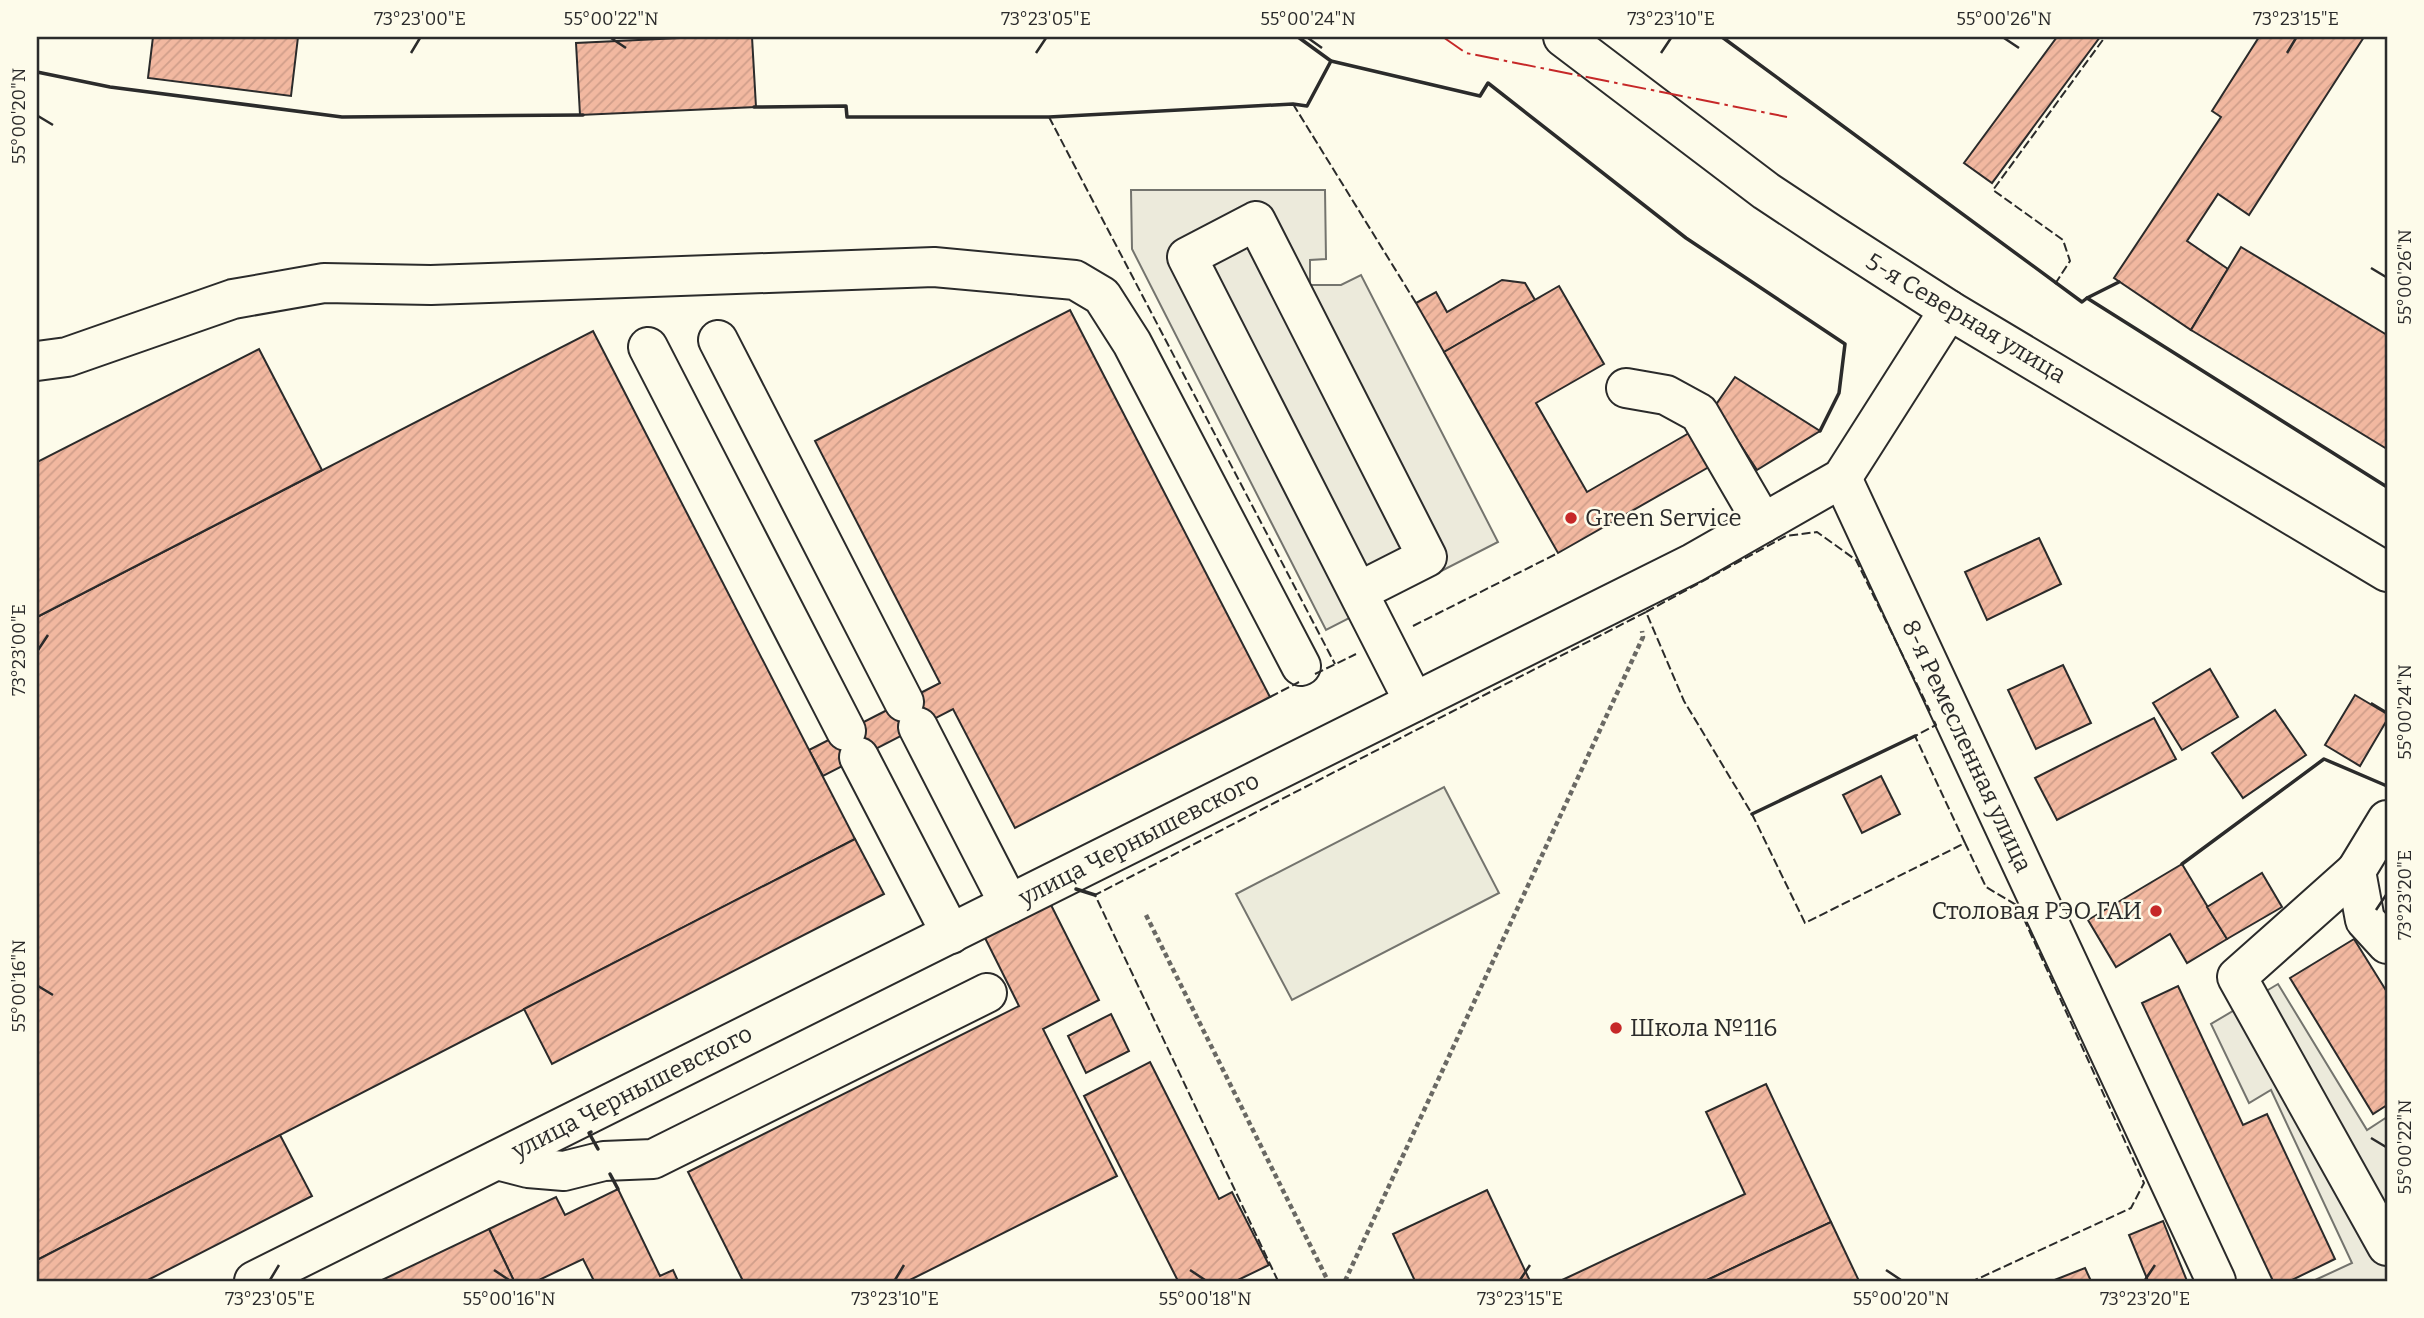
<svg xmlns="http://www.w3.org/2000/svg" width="2424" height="1318" font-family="Bitter,serif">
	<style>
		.grass { fill: #ecebdb; stroke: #74746e; stroke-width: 2 }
		.parking { fill: #eceadb; stroke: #74746e; stroke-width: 2 }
		.building { fill: url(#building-hatch); stroke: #2b2b2b; stroke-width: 2 }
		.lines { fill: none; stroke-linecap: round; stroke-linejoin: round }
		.minor-casing { stroke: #2b2b2b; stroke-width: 42 }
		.major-casing { stroke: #2b2b2b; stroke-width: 42 }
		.path { stroke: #6a6964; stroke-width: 4.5; stroke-dasharray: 5 3.5; stroke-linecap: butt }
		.minor { stroke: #fdfbea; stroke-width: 38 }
		.major { stroke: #fdfbea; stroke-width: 38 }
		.fence { stroke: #2b2b2b; stroke-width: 2; stroke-dasharray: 9 3.5; stroke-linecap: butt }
		.wall { stroke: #2b2b2b; stroke-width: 3.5 }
		.power { stroke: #c62828; stroke-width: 2; stroke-dasharray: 24 5 3.5 5; stroke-linecap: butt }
		.ticks { fill: none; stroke: #2b2b2b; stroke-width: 2.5 }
		.poi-dot { fill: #c62828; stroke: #fdfbea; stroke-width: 2.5 }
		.labels { text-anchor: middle; stroke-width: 5; stroke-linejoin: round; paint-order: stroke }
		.street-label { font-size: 24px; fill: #2b2b2b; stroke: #fdfbea }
		.poi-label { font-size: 24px; fill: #2b2b2b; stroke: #fdfbea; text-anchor: start }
		.neatline { fill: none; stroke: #2b2b2b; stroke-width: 2.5 }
		.ticks-label { font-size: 18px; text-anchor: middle; fill: #2b2b2b }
	</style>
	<defs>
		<pattern id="building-hatch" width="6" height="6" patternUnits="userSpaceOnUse" patternTransform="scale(1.75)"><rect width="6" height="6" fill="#f2b8a0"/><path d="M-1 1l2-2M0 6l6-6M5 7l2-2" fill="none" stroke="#d09e8a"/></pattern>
	</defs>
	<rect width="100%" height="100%" fill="#fdfbea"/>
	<!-- grass -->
	<path class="grass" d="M1444,787l55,106 -207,107 -56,-106z"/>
	<!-- parking -->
	<g class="parking">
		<path d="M1131,190h194l1,69 -16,1v25h31l20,-10 137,267 -172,88 -194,-381z"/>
		<path d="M2278,984l89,146 20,-13v164h-74l39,-18 -81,-173 -22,13 -38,-79z"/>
	</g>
	<!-- building -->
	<g class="building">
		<path d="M153,37h145l-7,59 -143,-18z"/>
		<path d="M701,37h51l4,70 -176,8 -4,-72z"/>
		<path d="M2057,37h43l-108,146 -28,-20z"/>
		<path d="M2259,37h105l-115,178 -31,-21 -31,47 41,28 -37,61 -77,-52 107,-161 -9,-6z"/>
		<path d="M2241,247l146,88v114l-196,-119z"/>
		<path d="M1502,280l23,3 10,17 -91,52 -28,-49 20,-11 11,20z"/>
		<path d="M1559,286l45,78 -68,39 51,89 102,-59 20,34 -151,86 -114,-201z"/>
		<path d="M1070,310l200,387 -255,131 -62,-119 -130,67 -14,-26 131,-67 -125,-242z"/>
		<path d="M593,331l262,508 -818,421v-643z"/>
		<path d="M259,349l63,121 -285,147v-155z"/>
		<path d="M1735,377l85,54 -63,39 -42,-64z"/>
		<path d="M2039,538l22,46 -74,36 -22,-48z"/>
		<path d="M2063,665l28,58 -55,26 -28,-59z"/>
		<path d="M2210,669l28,48 -56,33 -29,-47z"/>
		<path d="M2355,695l32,19v6l-27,46 -35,-21z"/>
		<path d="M2275,710l31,45 -63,43 -31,-45z"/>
		<path d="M2154,718l22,41 -119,61 -22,-42z"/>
		<path d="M1881,776l19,38 -38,19 -19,-38z"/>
		<path d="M855,839l29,55 -332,170 -28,-55z"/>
		<path d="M2182,864l45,75 -40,24 -17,-29 -54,33 -28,-47z"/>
		<path d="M2262,873l20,34 -55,32 -20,-32z"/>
		<path d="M1050,903l49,97 -56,29 74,147 -209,105h-165l-55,-109 331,-166 -35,-70z"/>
		<path d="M2354,939l33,53v113l-14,9 -83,-136z"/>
		<path d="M2178,986l65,139 24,-11 68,145 -45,22h-17l-131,-278z"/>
		<path d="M1111,1014l18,37 -43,22 -18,-37z"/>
		<path d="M1150,1062l69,137 13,-7 37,73 -33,16h-58l-94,-185z"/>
		<path d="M1766,1084l65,138 -126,59h-145l185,-87 -39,-82z"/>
		<path d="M280,1135l32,61 -166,85h-109v-21z"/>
		<path d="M618,1189l42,87 13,-6 5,11h-84l-11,-22 -46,22h-23l-25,-52 67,-32 9,18z"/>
		<path d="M1487,1190l43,91h-115l-22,-47z"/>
		<path d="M2163,1221l24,60h-39l-19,-46z"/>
		<path d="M1831,1222l28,59h-154z"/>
		<path d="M489,1229l25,52h-134z"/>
		<path d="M2085,1268l6,13h-39z"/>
	</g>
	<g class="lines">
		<!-- minor casing -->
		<g class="minor-casing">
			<g id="minor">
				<path d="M718,340l186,362"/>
				<path d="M648,347l198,384"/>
				<path d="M37,361l30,-4 166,-58 91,-16 107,2 503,-18 141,13 27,16 30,47 169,323"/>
				<path d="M1626,388l40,7 33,18 64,110"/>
				<path d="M1842,478l374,803"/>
				<path d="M1358,592l69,-35 -171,-336 -69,36 227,445"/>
				<path d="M918,727l91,177"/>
				<path d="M859,757l92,177"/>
				<path d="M2387,820l-31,51 9,49 22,24"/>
				<path d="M2356,871l-119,106 150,269"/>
				<path d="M497,1160l31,8 36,3 40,-10 49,-2 334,-166"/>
				<path d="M254,1281l1439,-718 149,-85 107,-168"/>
			</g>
		</g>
		<!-- major casing -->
		<g class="major-casing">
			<path id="major" d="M1563,37l203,154 65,43 118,76 438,262"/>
		</g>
		<!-- path -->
		<g class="path">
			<path d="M1146,915l182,366"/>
			<path d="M1345,1281l298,-644 -1,-6"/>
		</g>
		<!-- minor -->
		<use href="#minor" class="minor"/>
		<!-- major -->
		<use href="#major" class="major"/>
		<!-- fence -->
		<g class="fence">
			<path d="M1293,104l123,199"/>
			<path d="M1049,117l286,547"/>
			<path d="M2055,284l15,-23 -7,-21 -70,-50 112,-153"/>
			<path d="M1646,612l140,-76 31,-4 39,28 74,151"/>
			<path d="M1413,626l145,-73"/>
			<path d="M1315,674l41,-20"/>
			<path d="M1270,697l29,-15"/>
			<path d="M1934,721l2,4 -21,11 50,107"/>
			<path d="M1278,1281l-183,-386 551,-283 38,89 68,113 53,109 160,-80 21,44 32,19 126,277 -13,25 -158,73"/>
		</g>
		<!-- wall -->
		<g class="wall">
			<path d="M1298,37l33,24 149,35 8,-13 198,155 159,106 -6,49 -19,38"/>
			<path d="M1722,37l360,265 5,-4 300,189"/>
			<path d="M37,72l73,15 232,30 241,-2"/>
			<path d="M754,107l92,-1 1,11h202l244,-13 14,2 24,-45"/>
			<path d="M2087,298l32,-16"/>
			<path d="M1752,814l163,-78"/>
			<path d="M2182,864l142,-105 63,27"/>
			<path d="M1076,889l19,6"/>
			<path d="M591,1132l-2,1 9,16"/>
			<path d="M610,1174l8,15"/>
		</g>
		<!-- power -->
		<path class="power" d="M1443,37l23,16 321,64"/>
	</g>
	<!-- ticks -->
	<path class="ticks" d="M611,38l15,10M1308,38l14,10M2004,38l15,10M411,53l9,-15M1036,53l10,-15M1661,53l10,-15M2287,53l9,-15M38,116l15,9M2371,268l15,9M38,650l10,-15M2371,703l15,9M2376,910l10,-15M38,986l15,9M2371,1138l15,9M494,1270l15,10M1190,1270l15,10M1886,1270l15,10M270,1280l9,-15M895,1280l9,-15M1520,1280l10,-15M2145,1280l10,-15"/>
	<!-- markers -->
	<g class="poi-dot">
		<circle cx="1571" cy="518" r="7"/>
		<circle cx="2156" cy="911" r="7"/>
		<circle cx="1616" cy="1028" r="7"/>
	</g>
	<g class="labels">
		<!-- street labels -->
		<g class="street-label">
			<text transform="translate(1966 318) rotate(31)" y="8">5-я Северная улица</text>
			<text transform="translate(1967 746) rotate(65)" y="8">8-я Ремесленная улица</text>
			<text transform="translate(1139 839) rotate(-27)" y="8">улица Чернышевского</text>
			<text transform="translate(632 1092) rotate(-27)" y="8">улица Чернышевского</text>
		</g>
		<!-- poi labels -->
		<g class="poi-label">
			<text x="1585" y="526">Green Service</text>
			<text x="2142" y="919" text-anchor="end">Столовая РЭО ГАИ</text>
			<text x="1630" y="1036">Школа №116</text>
		</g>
	</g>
	<!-- border -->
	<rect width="2424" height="1318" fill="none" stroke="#fdfbea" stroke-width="77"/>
	<rect x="38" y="38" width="2348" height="1242" class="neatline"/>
	<g class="ticks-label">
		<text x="420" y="25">73°23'00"E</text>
		<text x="611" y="25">55°00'22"N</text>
		<text x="1046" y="25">73°23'05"E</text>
		<text x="1308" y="25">55°00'24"N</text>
		<text x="1671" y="25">73°23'10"E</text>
		<text x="2004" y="25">55°00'26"N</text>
		<text x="2296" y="25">73°23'15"E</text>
		<text transform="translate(19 116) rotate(-90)" y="6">55°00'20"N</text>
		<text transform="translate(2405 277) rotate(-90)" y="6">55°00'26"N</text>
		<text transform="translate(19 650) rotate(-90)" y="6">73°23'00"E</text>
		<text transform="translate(2405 712) rotate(-90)" y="6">55°00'24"N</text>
		<text transform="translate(2405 895) rotate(-90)" y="6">73°23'20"E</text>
		<text transform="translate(19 986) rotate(-90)" y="6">55°00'16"N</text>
		<text transform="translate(2405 1147) rotate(-90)" y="6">55°00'22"N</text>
		<text x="270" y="1305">73°23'05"E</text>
		<text x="509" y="1305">55°00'16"N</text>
		<text x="895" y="1305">73°23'10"E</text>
		<text x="1205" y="1305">55°00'18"N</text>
		<text x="1520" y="1305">73°23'15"E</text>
		<text x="1901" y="1305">55°00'20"N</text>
		<text x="2145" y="1305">73°23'20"E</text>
	</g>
</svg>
